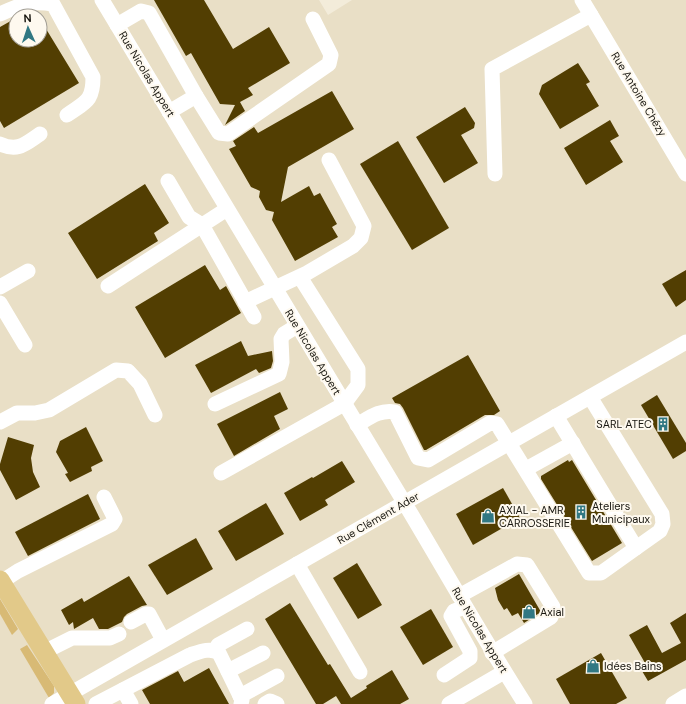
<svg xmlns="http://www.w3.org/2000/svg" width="686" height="704" font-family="'DM Sans',sans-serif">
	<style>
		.built { fill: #e9dfc6; fill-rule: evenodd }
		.green { fill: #d8ba75 }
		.building { fill: #523e02 }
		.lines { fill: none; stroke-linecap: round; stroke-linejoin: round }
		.minor { stroke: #fff; stroke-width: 15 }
		.major { stroke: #e2c989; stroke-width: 19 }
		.labels { text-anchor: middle; stroke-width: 4; stroke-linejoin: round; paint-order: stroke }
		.street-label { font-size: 11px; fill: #18160f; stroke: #fef9ef }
		.poi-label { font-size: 11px; fill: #18160f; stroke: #fef9ef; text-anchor: start }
	</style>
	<rect width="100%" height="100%" fill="#f3ecda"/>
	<!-- built -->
	<path class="built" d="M0,0h319l9,15 24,-15h334v704h-686zM16,16h24v24h-24z"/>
	<!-- green -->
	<g class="green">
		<path d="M0,599l18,30 -6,6 -12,-21z"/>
		<path d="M27,645l27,41v7l-5,5 -29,-49z"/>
	</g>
	<!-- building -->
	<g class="building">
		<path d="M154,0h50l29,49 36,-22 21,36 -42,25 5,7 -13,7 5,9 -20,14 10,-20 -15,-1 -29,-51 -5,3z"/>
		<path d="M16,18v22h24v-21l39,64 -75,45 -4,-7v-94z"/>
		<path d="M578,63l12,19 -4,2 13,22 -39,23 -21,-35 3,-9z"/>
		<path d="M332,91l22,38 -66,38 -7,35 28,-16 5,10 6,-3 6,11 11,20 -5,3 6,10 -43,24 -23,-41 2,-8 -8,-2 -7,-13 1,-6 -9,-4 -22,-38 7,-3 -3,-5 21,-14 4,6z"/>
		<path d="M465,107l10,16 -1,5 -13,7 17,28 -34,20 -28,-46z"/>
		<path d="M610,120l9,16 -9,5 13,21 -37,23 -22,-37z"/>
		<path d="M398,141l51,87 -37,22 -52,-86z"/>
		<path d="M145,184l24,39 -15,10 4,8 -61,38 -29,-46z"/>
		<path d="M205,265l15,25 6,-4 15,27 -76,45 -30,-51z"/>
		<path d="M686,270v30l-10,7 -14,-23z"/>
		<path d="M241,341l7,15 24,-5 1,10 -2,7 -12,5 -3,-4 -45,24 -16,-28z"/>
		<path d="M468,355l32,56 -6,4h-9l-59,35h-2l-21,-42 -3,-4 -5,-1 -3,-5z"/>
		<path d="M280,392l8,17 -14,7 6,13 -46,27 -17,-32z"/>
		<path d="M657,395l29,48v8l-13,8 -32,-54z"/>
		<path d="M86,427l17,34 -12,6 1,4 -22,11 -5,-8 3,-1 -12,-21 4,-11z"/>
		<path d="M8,437l26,8 -3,13 2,14 7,15 -24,13 -16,-30v-6z"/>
		<path d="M568,460l1,2 3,-2 50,83 -30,18 -51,-82v-3z"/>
		<path d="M342,461l13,21 -30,18 3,5 -28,16 -16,-28 28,-16 1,1z"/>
		<path d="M503,488l17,30 -47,27 -17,-31z"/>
		<path d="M88,494l12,25 -72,37 -13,-24z"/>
		<path d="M266,503l18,31 -48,27 -18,-30z"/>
		<path d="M196,538l17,31 -46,26 -19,-30z"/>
		<path d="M357,563l25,42 -24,14 -25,-41z"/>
		<path d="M519,574l22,38 -17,11 -6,-10 -6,3 -5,-8 -3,2 -6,-10 -3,-12z"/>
		<path d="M129,576l18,29 -5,1 -15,8 -3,3 -2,5 -14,7h-9l-6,-11 -19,11 -1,-7 -4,3 -8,-15 21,-12 2,4z"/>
		<path d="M290,603l38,62 2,-1 21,34 16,-10 -1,-2 26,-16 17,29 -9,5h-59l-5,-8 -13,8h-7l-51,-85z"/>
		<path d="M431,609l22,38 -30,18 -23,-38z"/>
		<path d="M686,613v47l-38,21 -9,-15 6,-3 -16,-28 18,-10 15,28 19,-10 -11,-20z"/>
		<path d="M601,653l26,45 -11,6h-46l-14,-25z"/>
		<path d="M209,668l20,36h-79l-8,-14 36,-19 6,11z"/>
	</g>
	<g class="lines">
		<!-- minor -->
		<g class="minor">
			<path d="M102,0c101,168 201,335 302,502 40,67 79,136 121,202"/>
			<path d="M582,0l104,174"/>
			<path d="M0,14c20,-9 30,-14 53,-10l40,73c0,25 -8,25 -26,38"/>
			<path d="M117,25l24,-14 8,2 47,83 -27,16"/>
			<path d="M196,96l23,37 9,1 101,-70 2,-9 -18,-36"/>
			<path d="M0,144c18,8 25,0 40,-10"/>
			<path d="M495,174l-3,-105 99,-54"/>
			<path d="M168,181l21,36 13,8 52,92"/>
			<path d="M108,286l119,-77"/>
			<path d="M0,287l28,-16"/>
			<path d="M245,302l62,-29 46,-27 8,-8 3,-12 -35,-66"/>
			<path d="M0,303l25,42"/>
			<path d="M590,397l72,117 1,10 -3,7 -24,17"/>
			<path d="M215,404l64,-30 3,-12 -1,-23 3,-5 13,-8"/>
			<path d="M0,422l17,-9h18l14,-3 67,-40 12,1 12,13 15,31"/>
			<path d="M357,425c12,-7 23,-16 38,-13l23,46 10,2 62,-37 7,1 92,149h12l35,-25 -80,-132"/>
			<path d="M526,469l47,-26"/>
			<path d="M221,473l123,-69 14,-19v-16l-58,-92"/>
			<path d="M297,564l63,108"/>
			<path d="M1,582l17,-11 94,-47 3,-5 -11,-22"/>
			<path d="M459,596l58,-32 10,1 26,42 -2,10 -59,36"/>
			<path d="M131,622l15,-8h3l14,26"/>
			<path d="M215,650l3,-5 29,-16"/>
			<path d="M44,652l28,-14h38l9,-4"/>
			<path d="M228,671l35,-18"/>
			<path d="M444,675l26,-17v-7l-19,-35 3,-5 11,-4"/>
			<path d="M123,690l8,14"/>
			<path d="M240,696l37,-20"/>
			<path d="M52,704l634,-362"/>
			<path d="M96,704l94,-49c9,-3 20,-8 29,-2l23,47 -1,4"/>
			<path d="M265,704l5,-3 7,3"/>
			<path d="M449,704l55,-32"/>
			<path d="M673,704l13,-8"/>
		</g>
		<!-- major -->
		<path class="major" d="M0,580l76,124"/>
	</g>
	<!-- icons -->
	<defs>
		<g id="building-bare" transform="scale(1.08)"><path d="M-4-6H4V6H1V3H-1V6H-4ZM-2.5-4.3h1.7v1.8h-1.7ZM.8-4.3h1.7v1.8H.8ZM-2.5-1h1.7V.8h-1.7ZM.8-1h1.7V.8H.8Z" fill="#317883" stroke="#fef9ef" stroke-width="2.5" paint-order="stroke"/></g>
		<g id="shop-bare" transform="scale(1.08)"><path d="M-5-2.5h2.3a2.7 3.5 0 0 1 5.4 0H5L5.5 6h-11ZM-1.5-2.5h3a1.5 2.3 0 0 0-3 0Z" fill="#317883" stroke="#fef9ef" stroke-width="2.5" paint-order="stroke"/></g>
	</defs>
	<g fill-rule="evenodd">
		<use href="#building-bare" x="663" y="424"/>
		<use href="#building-bare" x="581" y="512"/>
		<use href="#shop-bare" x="488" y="516"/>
		<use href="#shop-bare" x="529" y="612"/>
		<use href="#shop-bare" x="593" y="666"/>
	</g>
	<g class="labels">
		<!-- street labels -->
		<g class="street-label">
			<text transform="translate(147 74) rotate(59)" y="4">Rue Nicolas Appert</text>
			<text transform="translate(639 94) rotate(59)" y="4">Rue Antoine Chézy</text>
			<text transform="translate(313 352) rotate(59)" y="4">Rue Nicolas Appert</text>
			<text transform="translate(378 518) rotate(-30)" y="4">Rue Clément Ader</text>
			<text transform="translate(480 630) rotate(59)" y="4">Rue Nicolas Appert</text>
		</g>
		<!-- poi labels -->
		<g class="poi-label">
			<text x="652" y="428" text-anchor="end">SARL ATEC</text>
			<text x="592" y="510">Ateliers<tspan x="592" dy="13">Municipaux</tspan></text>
			<text x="499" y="514">AXIAL - AMR<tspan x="499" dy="13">CARROSSERIE</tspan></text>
			<text x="540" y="616">Axial</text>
			<text x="604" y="670">Idées Bains</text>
		</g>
	</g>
	<!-- north arrow -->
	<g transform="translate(28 28) rotate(357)"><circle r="19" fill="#fef9ef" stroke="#a29e95"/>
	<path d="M0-3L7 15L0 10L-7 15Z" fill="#317883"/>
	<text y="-6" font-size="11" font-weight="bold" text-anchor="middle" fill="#18160f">N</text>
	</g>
</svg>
